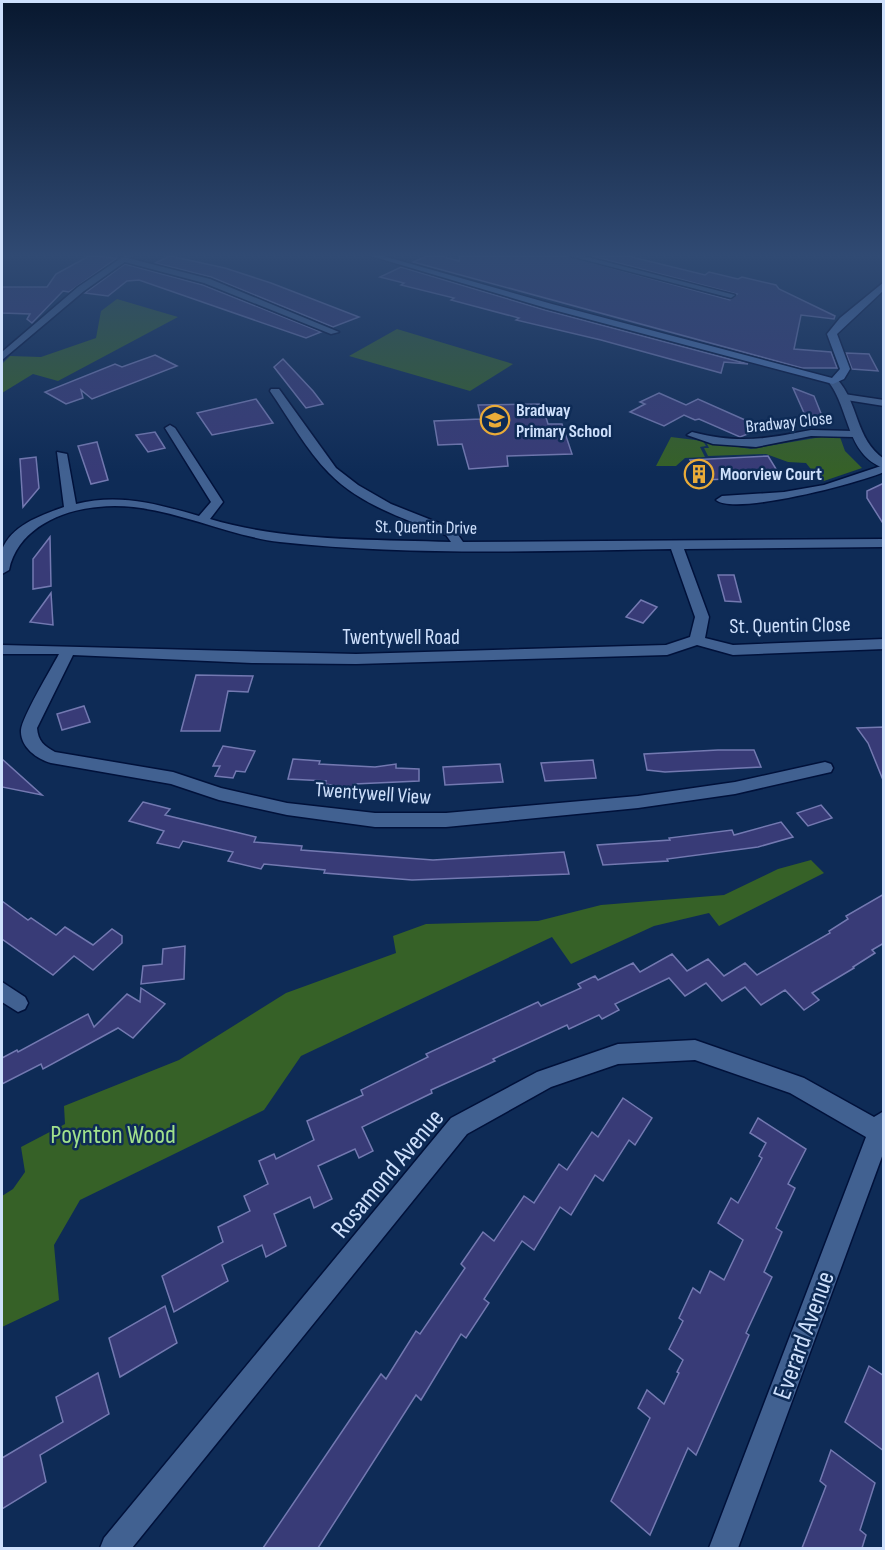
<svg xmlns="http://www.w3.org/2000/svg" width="885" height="1550" font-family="'Sofia Sans Condensed',sans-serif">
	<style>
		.green { fill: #366127 }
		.building { fill: #383b77; stroke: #7379b1; stroke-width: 1.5 }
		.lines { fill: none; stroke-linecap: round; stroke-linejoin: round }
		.minor-casing { stroke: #00113a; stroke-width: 3 }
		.tertiary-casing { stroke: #00113a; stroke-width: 3 }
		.secondary-casing { stroke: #00113a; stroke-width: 3 }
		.minor { fill: #416191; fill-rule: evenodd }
		.tertiary { fill: #416191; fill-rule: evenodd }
		.secondary { fill: #4c73ae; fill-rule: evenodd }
		.labels { text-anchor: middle; stroke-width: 5; stroke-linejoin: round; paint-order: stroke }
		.far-poi-label { font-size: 18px; font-weight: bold; fill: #cee0fc; stroke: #0e2b56; text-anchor: start }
		.far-street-label { font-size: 18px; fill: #cee0fc; stroke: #0e2b56 }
		.street-label { font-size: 21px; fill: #cee0fc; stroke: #0e2b56 }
		.near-park-label { font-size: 26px; fill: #a1e18c; stroke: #0e2b56 }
		.near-street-label { font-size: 26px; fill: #cee0fc; stroke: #0e2b56 }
	</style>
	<rect width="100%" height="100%" fill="#0e2b56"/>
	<!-- green -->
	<g class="green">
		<path d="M117,299l61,18 -120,64 -25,-7 -31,19v-29l8,-8 31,1 55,-19 5,-27z"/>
		<path d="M397,329l116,35 -43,27 -121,-35z"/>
		<path d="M827,436l13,1 5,14 17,17 -41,14 -15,-19 -18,-1 -22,-8 -58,2 -4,-8h5l-3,-6 45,7z"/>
		<path d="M671,437l32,4 3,5 -6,1 5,10 -20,1 -9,8h-20z"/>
		<path d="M811,860l13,13 -105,53 -10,-13 -55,13 -83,38 -19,-27 -251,119 -37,54 -184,90 -26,45 5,55 -57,27v-131l11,-7 12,-17 -4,-25 44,-23 -1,-18 115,-46 107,-67 110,-40 -3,-17 33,-12 112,-3 63,-16 123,-10 54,-26z"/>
	</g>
	<!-- building -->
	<g class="building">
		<path d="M89,256l28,2 -48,34 -6,-1 -31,32 -5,-4 3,-5 -28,-1v-26h45l9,-13z"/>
		<path d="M170,256l55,12 46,15 88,34 -26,10 -122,-50 -56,-14z"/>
		<path d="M427,256h14l18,5 1,-5h108l162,44 7,-6 -146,-38h37l77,19 4,-3 29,7 4,-2 34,8 3,4 56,27 -1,3 -33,-4 -7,34 37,3 6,16h-35l-389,-106z"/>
		<path d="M125,264l78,21 118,47 -15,6 -167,-58 -12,1 -19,15 -23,-3z"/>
		<path d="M401,267l144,43 203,54 -24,-2 -3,11 -120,-33 -85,-20 3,-2 -68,-18 3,-2 -53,-13 3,-2 -24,-6z"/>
		<path d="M846,353l23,1 9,17 -26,-2z"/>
		<path d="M155,355l22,11 -85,33 -11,-9 2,8 -17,6 -21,-12 70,-28 7,3z"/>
		<path d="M283,359l30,32 10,13 -17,4 -32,-41z"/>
		<path d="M793,388l21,8 8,20 -17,-1z"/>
		<path d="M659,393l27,12 12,-6 65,29 -23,9 -41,-18 -4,1 -11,-5 -20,11 -34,-14 15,-8 -5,-2z"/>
		<path d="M256,399l17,24 -61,12 -15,-22z"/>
		<path d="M542,404l6,20h14l10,30 -65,2 1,10 -39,3 -7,-25 -24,1 -4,-24 47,-2 -3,-14z"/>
		<path d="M155,432l10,16 -17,4 -12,-17z"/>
		<path d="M97,442l11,38 -17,4 -13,-38z"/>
		<path d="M768,456l13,21 -80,3 -11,-20z"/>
		<path d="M36,457l3,31 -16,19 -3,-48z"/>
		<path d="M884,483v42l-17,-27v-7z"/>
		<path d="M50,537l1,49 -18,3v-30z"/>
		<path d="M718,575h16l7,27 -16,-1z"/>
		<path d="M51,593l2,32 -23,-3z"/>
		<path d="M641,600l16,7 -14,16 -17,-6z"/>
		<path d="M196,675l57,1 -5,16 -20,-1 -8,40h-39z"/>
		<path d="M84,706l6,16 -28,8 -5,-16z"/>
		<path d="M884,727v53h-1l-15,-37 -11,-15z"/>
		<path d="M223,746l32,5 -10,21 -9,-1 -3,7 -18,-2 5,-10h-7z"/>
		<path d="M718,750h36l7,17 -96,5 -18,-2 -3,-16z"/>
		<path d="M2,759l40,36 -40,-8z"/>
		<path d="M293,759l27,2 -1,3 56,3 21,-3v4l23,1v12l-65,3 -2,6 -21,-1 1,-4 -7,-1 1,-3 -38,-2z"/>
		<path d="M593,760l3,18 -51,3 -4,-18z"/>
		<path d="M500,764l3,18 -58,3 -2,-18z"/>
		<path d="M143,802l27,7 -5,6 91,22 -2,5 48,4 -1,4 132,10 131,-8 5,22 -157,6 -88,-7 1,-3 -61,-6 -3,5 -33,-8 5,-9 -50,-11 -4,7 -22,-5 7,-12 -35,-10z"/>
		<path d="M821,805l11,13 -24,8 -11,-13z"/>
		<path d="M781,822l12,15 -35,10 -91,12 1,2 -65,4 -6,-20 73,-5 -1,-2 63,-8 2,5z"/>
		<path d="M884,894v49l-12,7 3,3 -22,14 1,1 -42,25 7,7 -15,10 -19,-20 -24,15 -16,-18 -23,14 -16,-18 -21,13 -16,-18 -54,26 4,6 -17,9 -3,-4 -30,14 -2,-4 -74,34 2,2 -64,29 1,3 -70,34 11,24 -14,7 -4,-9 -37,17 14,33 -18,9 -4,-11 -36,17 12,32 -20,11 -4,-12 -40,20 6,16 -54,31 -12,-36 61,-34 -5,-15 32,-16 -6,-15 24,-12 -9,-23 15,-7 2,5 38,-19 -7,-19 56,-26 -2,-5 67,-33 -2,-3 112,-52 3,4 40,-18 -3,-4 17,-8 3,4 35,-17 7,9 32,-18 15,17 21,-12 16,17 21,-13 12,12 73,-42 -1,-2 19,-12 -2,-3z"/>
		<path d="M2,901l26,19 3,-2 25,17 9,-8 28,18 19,-16 10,7v7l-29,27 -19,-14 -21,19 -51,-36z"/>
		<path d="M185,946l-1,33 -43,5 2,-18 19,-2 1,-15z"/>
		<path d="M141,988l24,16 -32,34 -15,-10 -75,41 -2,-5 -39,20v-26l15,-8 1,2 70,-38 6,13 33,-33 13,8z"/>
		<path d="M623,1098l29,20 -17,27 -6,-5 -26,41 -8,-6 -24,40 -11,-8 -26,43 -12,-9 -38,58 5,4 -23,35 -5,-4 -40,66 -5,-5 -98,153h-55l118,-174 5,5 30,-48 4,3 45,-66 -4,-4 22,-32 11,9 30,-45 10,7 25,-39 8,6 25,-38 6,5z"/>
		<path d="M758,1118l48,31 -18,35 7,4 -19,40 6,4 -18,40 8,5 -26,56 3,2 -53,120 -8,-7 -38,87 -39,-34 39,-83 -12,-10 9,-18 17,14 15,-31 -2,-1 6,-12 -14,-11 14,-28 -4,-3 14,-30 7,5 10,-22 14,9 19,-40 -25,-17 13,-25 7,5 24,-45 -3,-2 7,-13 -16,-10z"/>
		<path d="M165,1306l12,37 -57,34 -11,-39z"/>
		<path d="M869,1366l15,10v75l-39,-29z"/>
		<path d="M98,1373l11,41 -69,41 6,27 -44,27v-51l61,-36 -7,-25z"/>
		<path d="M831,1450l44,33 -15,47 6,5 -4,13h-60l24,-62 -6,-5z"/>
	</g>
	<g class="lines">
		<!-- minor casing -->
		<g class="minor-casing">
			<g id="minor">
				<path d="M570,256h13l152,39 -4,3z"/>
				<path d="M124,257l86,22 129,53 -8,2 -127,-51 -83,-22z"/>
				<path d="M271,389h8l57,79 22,17 33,19 63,25 9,13 421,-3v8l-200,2 25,68 -4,21 28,7 151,-6v10l-151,6 -36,-10 -30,10 -311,9 -104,-1 -179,-8 -36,73c1,13 7,18 18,24l118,20 48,16 66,15 88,10h71l192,-17 97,-14 90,-20 6,2 2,4 -2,4 -96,22 -97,14 -192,19h-71l-88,-12 -68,-15 -48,-16 -120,-21c-14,-4 -31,-16 -30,-33 1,-13 30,-61 38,-76h-57v-9l354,9 310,-9 24,-8 5,-20 -24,-68c-128,2 -263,7 -391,-7 -60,-7 -120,-42 -182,-35 -38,3 -81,23 -89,63l-7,4c0,-8 -2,-17 0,-24 9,-25 40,-35 62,-43l-7,-55 10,2 9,50c43,-11 82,0 123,12l12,-14 -46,-74 5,-3 5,3 48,74 -13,17c77,23 161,20 241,23l-5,-7c-41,-16 -86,-30 -117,-62 -22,-22 -41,-56 -59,-82z"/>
				<path d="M844,394l40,6v6l-44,-7v-4z"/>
				<path d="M811,430l43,1 5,3 -5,3 -43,-1 -55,11 -43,-3 -26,-9 5,-3c47,12 73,7 119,-2z"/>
				<path d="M884,465v7c-25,11 -150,44 -168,28l6,-4 62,-4 40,-7z"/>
				<path d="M2,982l23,15 3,6 -3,6 -7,3 -16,-10z"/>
				<path d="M695,1040l109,38 70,39 10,-6v40l-146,397h-29l157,-411 -76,-44 -95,-33 -77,4 -67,23 -84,47 -335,414h-32l4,-10 347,-420 86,-46 81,-28z"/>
			</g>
		</g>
		<!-- tertiary casing -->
		<g class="tertiary-casing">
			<g id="tertiary">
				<path d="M124,256h9l-49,35 -82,69v-8l76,-65z"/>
				<path d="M829,379h8c22,24 18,60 47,80v9c-38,-13 -34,-59 -56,-87z"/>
			</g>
		</g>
		<!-- secondary casing -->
		<g class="secondary-casing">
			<path id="secondary" d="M371,256h12l169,48 280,74 8,-9 -13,-35 13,-16 44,-36v8l-47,44 13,35 -6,10 -11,5 -287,-76z"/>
		</g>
		<!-- minor -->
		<use href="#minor" class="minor"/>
		<!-- tertiary -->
		<use href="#tertiary" class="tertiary"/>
		<!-- secondary -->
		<use href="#secondary" class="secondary"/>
	</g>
	<!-- sky -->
	<linearGradient id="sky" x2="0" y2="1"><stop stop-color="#08182f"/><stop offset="0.54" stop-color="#304a73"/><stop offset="1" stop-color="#304a73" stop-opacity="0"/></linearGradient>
	<rect width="885" height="473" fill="url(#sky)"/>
	<!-- icons -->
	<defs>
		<g id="school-ring" transform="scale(1.5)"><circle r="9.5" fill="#0e2b56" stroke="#e9ab38" stroke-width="1.5"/><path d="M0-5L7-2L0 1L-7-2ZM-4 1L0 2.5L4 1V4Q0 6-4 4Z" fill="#e9ab38"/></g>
		<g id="building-ring" transform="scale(1.5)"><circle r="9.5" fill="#0e2b56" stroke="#e9ab38" stroke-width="1.5"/><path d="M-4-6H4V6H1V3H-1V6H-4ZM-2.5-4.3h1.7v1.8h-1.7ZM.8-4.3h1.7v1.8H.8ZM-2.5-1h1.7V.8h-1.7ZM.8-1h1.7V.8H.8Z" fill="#e9ab38"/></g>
	</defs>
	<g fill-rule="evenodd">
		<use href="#school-ring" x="495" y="420"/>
		<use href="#building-ring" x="699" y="474"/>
	</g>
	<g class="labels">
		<!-- far-poi labels -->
		<g class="far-poi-label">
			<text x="516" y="416">Bradway<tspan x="516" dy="21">Primary School</tspan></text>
			<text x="720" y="480">Moorview Court</text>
		</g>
		<!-- far-street labels -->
		<g class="far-street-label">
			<text transform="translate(789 422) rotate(-6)" y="6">Bradway Close</text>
			<text transform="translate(426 527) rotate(1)" y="6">St. Quentin Drive</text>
		</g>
		<!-- street labels -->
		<g class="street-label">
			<text transform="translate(790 625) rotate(-1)" y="7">St. Quentin Close</text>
			<text x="401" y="644">Twentywell Road</text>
			<text transform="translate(373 793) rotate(4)" y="7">Twentywell View</text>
		</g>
		<!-- near-park labels -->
		<g class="near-park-label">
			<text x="113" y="1143">Poynton Wood</text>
		</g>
		<!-- near-street labels -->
		<g class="near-street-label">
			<text transform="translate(387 1173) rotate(-50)" y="9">Rosamond Avenue</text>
			<text transform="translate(803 1335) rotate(-70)" y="9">Everard Avenue</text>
		</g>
	</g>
	<!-- border -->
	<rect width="885" height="1550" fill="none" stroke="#cee0fc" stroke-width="6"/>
</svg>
